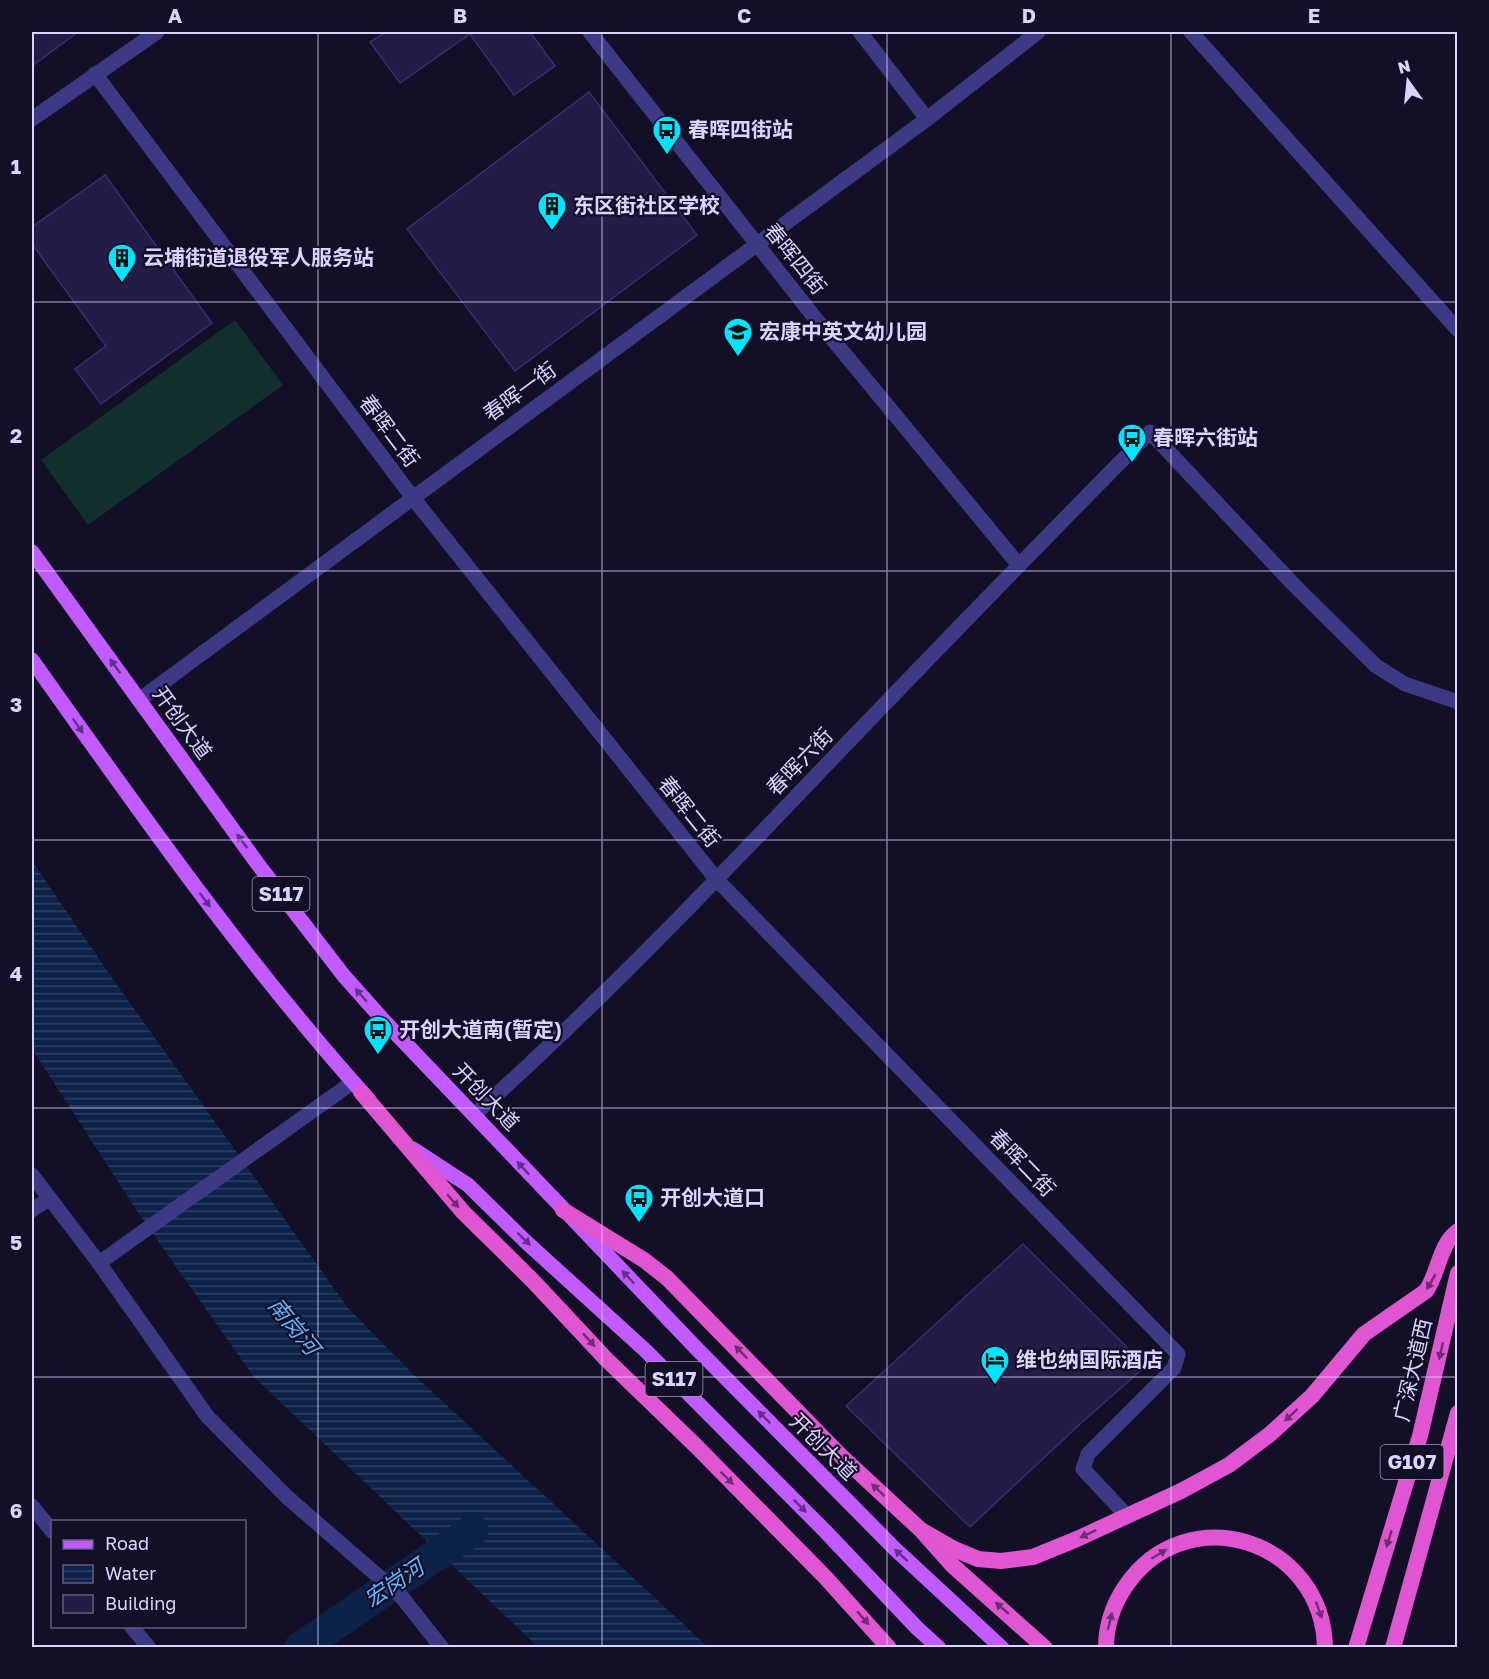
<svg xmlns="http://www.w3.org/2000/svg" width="1489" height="1679" font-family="'Golos Text','Noto Sans SC',sans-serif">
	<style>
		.grass { fill: #12302f }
		.water { fill: url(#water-rules) }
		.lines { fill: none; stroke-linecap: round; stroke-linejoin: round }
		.river { stroke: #0c2248; stroke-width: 32 }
		.building { fill: #241b47; stroke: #3b2d73; stroke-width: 1.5 }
		.minor { stroke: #3d3a85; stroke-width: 15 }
		.primary { stroke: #c25bff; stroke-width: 15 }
		.trunk { stroke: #e055d1; stroke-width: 16 }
		.oneway { fill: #623188 }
		.oneway2 { fill: #6f2e73 }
		.grid { fill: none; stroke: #d9d4ff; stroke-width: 1.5; stroke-opacity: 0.55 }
		.labels { text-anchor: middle; stroke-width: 4.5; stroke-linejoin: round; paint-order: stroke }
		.shield { fill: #130f26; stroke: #9e99be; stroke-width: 1.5 }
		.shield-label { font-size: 20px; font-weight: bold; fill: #d9d4ff }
		.poi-label { font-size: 21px; font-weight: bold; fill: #d9d4ff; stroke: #130f26; text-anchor: start }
		.street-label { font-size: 21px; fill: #d9d4ff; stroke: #130f26 }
		.water-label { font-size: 22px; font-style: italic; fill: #62b6ff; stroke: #130f26 }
		.neatline { fill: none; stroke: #d9d4ff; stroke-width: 2 }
		.grid-label { font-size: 20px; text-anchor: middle; font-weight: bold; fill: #d9d4ff }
	</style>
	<defs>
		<pattern id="water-rules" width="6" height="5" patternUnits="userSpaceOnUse" patternTransform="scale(1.5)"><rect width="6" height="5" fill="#0c2248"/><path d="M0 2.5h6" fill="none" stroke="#2f4163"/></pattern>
	</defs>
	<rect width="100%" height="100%" fill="#130f26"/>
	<!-- grass -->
	<path class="grass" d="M235,320l48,65 -195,140 -47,-65z"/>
	<!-- water -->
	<path class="water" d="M32,861l80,117 236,330 66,67 294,272h-170l-285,-271 -114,-162 -107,-165z"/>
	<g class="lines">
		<!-- river -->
		<path class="river" d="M300,1648l173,-118"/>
	</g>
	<!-- building -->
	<g class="building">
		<path d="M32,32h46l-46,34z"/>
		<path d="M386,32h144l25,34 -41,29 -44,-61 -70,49 -30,-41z"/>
		<path d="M589,92l108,143 -182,136 -108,-142z"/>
		<path d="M105,175l107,148 -111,81 -26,-35 31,-23 -74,-102v-17z"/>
		<path d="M1023,1244l123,122 -66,58 -110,103 -124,-121z"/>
	</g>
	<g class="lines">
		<!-- minor -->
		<g class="minor">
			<path d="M590,32l225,286 203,246"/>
			<path d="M860,32l67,87"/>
			<path d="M1191,32l267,298"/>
			<path d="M95,74l318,424 304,382 461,474 -4,14 -86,86 -5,15 44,47"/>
			<path d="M32,119l125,-87"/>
			<path d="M139,700l788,-581 111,-87"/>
			<path d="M474,1115c132,-118 254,-247 376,-375 99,-103 199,-206 300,-308l145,154 81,80 29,18 53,18"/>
			<path d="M32,1175l67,88 108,153 80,81 114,99 41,52"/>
			<path d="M32,1210l17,-11"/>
			<path d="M99,1263l254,-181"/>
			<path d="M32,1506l20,25"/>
			<path d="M131,1626l18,22"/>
		</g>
		<!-- primary -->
		<g class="primary">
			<path d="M32,552l225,311 87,113 41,46 312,327 198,200 107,99"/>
			<path d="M32,660c107,151 213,302 337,440"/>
			<path d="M413,1149l55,36 57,56 121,110 179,180 92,97 22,20"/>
		</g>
		<!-- trunk -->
		<g class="trunk">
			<path d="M361,1092l102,120 70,69 73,78 90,87 130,132 63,70"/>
			<path d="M563,1210l81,50 23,18 174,178 80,74 31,35 93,83"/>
			<path d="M921,1530l33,19 24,10 23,2 32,-4 44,-18 104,-48 48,-26 40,-30 43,-39 52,-62 62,-43c13,-18 13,-47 32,-60"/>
			<path d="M1106,1648c0,-22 7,-43 19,-61 61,-91 198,-48 200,61"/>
			<path d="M1356,1648l64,-212 38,-163"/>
			<path d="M1393,1648l65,-235"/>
		</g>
	</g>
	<!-- one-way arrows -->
	<defs><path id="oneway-solid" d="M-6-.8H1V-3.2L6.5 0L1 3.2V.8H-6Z" transform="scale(1.5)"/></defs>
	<g class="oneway">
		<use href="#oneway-solid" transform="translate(115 666) rotate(-126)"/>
		<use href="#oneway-solid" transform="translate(78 726) rotate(55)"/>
		<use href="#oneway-solid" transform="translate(242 841) rotate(-126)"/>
		<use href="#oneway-solid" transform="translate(205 900) rotate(53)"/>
		<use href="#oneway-solid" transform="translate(361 995) rotate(-131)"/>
		<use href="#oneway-solid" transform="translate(523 1168) rotate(-133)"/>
		<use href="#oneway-solid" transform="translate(524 1239) rotate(43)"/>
		<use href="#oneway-solid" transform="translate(628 1277) rotate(-134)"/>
		<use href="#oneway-solid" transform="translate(764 1417) rotate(-135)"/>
		<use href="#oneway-solid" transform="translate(800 1506) rotate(45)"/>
		<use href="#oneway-solid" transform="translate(901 1555) rotate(-138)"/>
	</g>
	<g class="oneway2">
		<use href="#oneway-solid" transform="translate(453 1201) rotate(49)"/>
		<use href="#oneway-solid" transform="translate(1431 1282) rotate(120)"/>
		<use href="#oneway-solid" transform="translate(589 1340) rotate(47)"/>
		<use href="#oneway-solid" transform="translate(1441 1351) rotate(103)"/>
		<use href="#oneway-solid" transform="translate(741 1352) rotate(-134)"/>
		<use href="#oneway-solid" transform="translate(1291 1415) rotate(137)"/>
		<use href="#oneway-solid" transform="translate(727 1478) rotate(45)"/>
		<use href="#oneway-solid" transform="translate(878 1490) rotate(-137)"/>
		<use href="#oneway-solid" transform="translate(1088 1534) rotate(155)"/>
		<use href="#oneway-solid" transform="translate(1389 1539) rotate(107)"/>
		<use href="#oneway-solid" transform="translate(1159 1554) rotate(-32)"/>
		<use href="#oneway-solid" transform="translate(1002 1608) rotate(-139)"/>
		<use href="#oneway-solid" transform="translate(1319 1610) rotate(70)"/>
		<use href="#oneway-solid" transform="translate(863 1618) rotate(48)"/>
		<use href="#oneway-solid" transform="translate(1110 1621) rotate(-76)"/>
	</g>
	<!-- grid -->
	<path class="grid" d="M318,32v1616M602,32v1616M887,32v1616M1171,32v1616M32,302h1426M32,571h1426M32,840h1426M32,1108h1426M32,1377h1426"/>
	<!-- icons -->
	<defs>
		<g id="bus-pin" transform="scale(1.5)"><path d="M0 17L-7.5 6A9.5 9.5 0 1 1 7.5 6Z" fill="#00e5ff" stroke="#130f26"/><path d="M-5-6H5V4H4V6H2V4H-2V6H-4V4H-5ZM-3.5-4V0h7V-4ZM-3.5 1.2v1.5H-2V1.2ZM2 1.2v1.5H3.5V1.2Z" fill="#111"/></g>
		<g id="building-pin" transform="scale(1.5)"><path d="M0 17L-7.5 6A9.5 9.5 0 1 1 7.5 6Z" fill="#00e5ff" stroke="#130f26"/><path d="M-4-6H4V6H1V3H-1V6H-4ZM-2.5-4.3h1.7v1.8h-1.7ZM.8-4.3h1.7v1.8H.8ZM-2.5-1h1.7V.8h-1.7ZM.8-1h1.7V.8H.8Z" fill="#111"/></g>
		<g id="school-pin" transform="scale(1.5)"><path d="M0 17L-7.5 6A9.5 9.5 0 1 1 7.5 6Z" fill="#00e5ff" stroke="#130f26"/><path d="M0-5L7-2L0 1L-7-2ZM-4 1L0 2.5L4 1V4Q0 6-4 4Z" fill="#111"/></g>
		<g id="hotel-pin" transform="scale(1.5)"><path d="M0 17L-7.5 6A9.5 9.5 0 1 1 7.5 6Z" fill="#00e5ff" stroke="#130f26"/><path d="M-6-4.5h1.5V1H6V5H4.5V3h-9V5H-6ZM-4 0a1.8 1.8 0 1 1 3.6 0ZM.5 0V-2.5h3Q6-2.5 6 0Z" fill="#111"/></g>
	</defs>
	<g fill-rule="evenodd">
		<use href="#bus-pin" x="667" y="130"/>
		<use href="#building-pin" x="552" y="206"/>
		<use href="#building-pin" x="122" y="258"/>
		<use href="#school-pin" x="738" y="332"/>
		<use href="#bus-pin" x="1132" y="438"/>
		<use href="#bus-pin" x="378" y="1030"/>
		<use href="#bus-pin" x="639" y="1198"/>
		<use href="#hotel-pin" x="995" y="1360"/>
	</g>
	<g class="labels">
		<!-- shield labels -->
		<g class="shield">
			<rect x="252.5" y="877" width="57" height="34" rx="4.5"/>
			<rect x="645.5" y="1362" width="57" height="34" rx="4.5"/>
			<rect x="1380.5" y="1445" width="63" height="34" rx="4.5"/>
		</g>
		<g class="shield-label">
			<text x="281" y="901">S117</text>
			<text x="674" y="1386">S117</text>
			<text x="1412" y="1469">G107</text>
		</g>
		<!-- poi labels -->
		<g class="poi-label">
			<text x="688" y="137">春晖四街站</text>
			<text x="573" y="213">东区街社区学校</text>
			<text x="143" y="265">云埔街道退役军人服务站</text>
			<text x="759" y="339">宏康中英文幼儿园</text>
			<text x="1153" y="445">春晖六街站</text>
			<text x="399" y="1037">开创大道南(暂定)</text>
			<text x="660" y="1205">开创大道口</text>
			<text x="1016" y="1367">维也纳国际酒店</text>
		</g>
		<!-- street labels -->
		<g class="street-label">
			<text transform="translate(795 259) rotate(51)" y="7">春晖四街</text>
			<text transform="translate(520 392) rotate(-36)" y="7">春晖一街</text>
			<text transform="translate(389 431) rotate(53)" y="7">春晖二街</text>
			<text transform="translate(182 723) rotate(54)" y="7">开创大道</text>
			<text transform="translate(800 762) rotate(-46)" y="7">春晖六街</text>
			<text transform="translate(689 812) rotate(51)" y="7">春晖二街</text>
			<text transform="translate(486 1097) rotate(46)" y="7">开创大道</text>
			<text transform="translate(1022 1163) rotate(46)" y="7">春晖二街</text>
			<text transform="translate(1413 1370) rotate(-77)" y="7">广深大道西</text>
			<text transform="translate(823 1447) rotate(45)" y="7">开创大道</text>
		</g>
		<!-- water labels -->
		<g class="water-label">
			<text transform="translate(294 1326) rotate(51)" y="8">南岗河</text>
			<text transform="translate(394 1583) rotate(-34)" y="8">宏岗河</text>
		</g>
	</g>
	<!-- border -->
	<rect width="1489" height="1679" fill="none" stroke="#130f26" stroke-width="66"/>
	<!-- legend -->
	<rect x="51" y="1520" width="195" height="108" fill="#130f26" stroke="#625e7d" stroke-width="1.5"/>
	<rect x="63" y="1540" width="30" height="9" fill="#c25bff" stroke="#625e7d" stroke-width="1.5"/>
	<text x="105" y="1550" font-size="18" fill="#d9d4ff">Road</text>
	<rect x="63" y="1565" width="30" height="18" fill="url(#water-rules)" stroke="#625e7d" stroke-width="1.5"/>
	<text x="105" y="1580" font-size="18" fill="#d9d4ff">Water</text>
	<rect x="63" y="1595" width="30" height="18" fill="#241b47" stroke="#625e7d" stroke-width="1.5"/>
	<text x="105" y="1610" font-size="18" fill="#d9d4ff">Building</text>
	<!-- north arrow -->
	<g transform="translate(1408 81) rotate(345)" stroke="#130f26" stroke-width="4.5" paint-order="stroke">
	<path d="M0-4.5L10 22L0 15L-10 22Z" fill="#d9d4ff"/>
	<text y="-9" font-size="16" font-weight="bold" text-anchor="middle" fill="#d9d4ff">N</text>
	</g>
	<rect x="33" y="33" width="1423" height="1613" class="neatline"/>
	<g class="grid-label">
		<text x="175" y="23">A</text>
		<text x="460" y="23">B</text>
		<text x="744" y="23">C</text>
		<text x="1029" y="23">D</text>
		<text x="1314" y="23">E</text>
		<text x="16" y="174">1</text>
		<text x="16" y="443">2</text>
		<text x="16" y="712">3</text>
		<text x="16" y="981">4</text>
		<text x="16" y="1250">5</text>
		<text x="16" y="1518">6</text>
	</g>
</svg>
